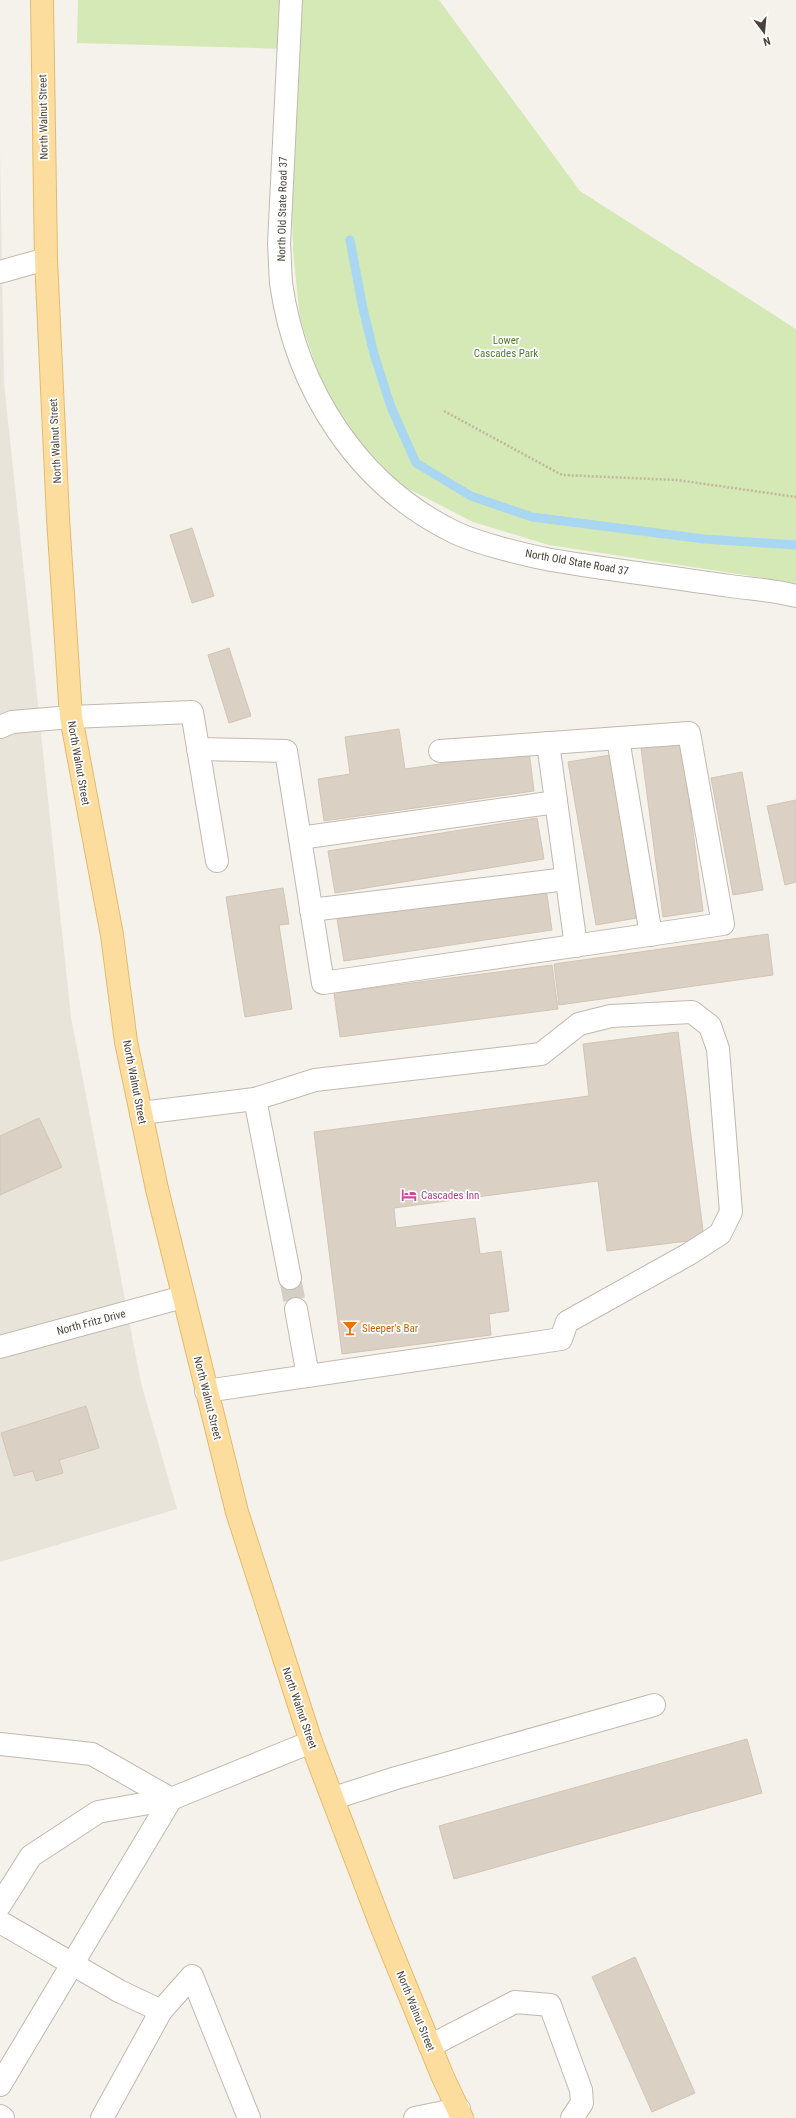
<svg xmlns="http://www.w3.org/2000/svg" width="796" height="2118" font-family="'Roboto Condensed',sans-serif">
	<style>
		.residential { fill: #e9e4d9 }
		.green { fill: #d4e9b5 }
		.lines { fill: none; stroke-linecap: round; stroke-linejoin: round }
		.stream { stroke: #a9d6f0; stroke-width: 9 }
		.building { fill: #dad0c4; stroke: #d2c5b4 }
		.minor-tunnel { stroke: #d3cfc7; stroke-width: 22; stroke-dasharray: 22 11; stroke-linecap: butt }
		.minor-casing { stroke: #c1b9ae; stroke-width: 24 }
		.major-casing { stroke: #e3ba6c; stroke-width: 24 }
		.path { stroke: #c3b59f; stroke-width: 2.5; stroke-dasharray: 2 2; stroke-linecap: butt }
		.minor { stroke: #fff; stroke-width: 22 }
		.major { stroke: #fddd9d; stroke-width: 22 }
		.labels { text-anchor: middle; stroke-width: 3.5; stroke-linejoin: round; paint-order: stroke }
		.street-label { font-size: 11px; fill: #4a4239; stroke: #fff }
		.park-label { font-size: 11px; fill: #4d7c2c; stroke: #fff }
		.hotel-label { font-size: 11px; fill: #b23c85; stroke: #fff; text-anchor: start }
		.food-label { font-size: 11px; fill: #c56008; stroke: #fff; text-anchor: start }
	</style>
	<rect width="100%" height="100%" fill="#f5f2eb"/>
	<!-- residential -->
	<path class="residential" d="M0,150l4,233 67,634 70,366 36,126 -177,53z"/>
	<!-- green -->
	<path class="green" d="M78,0h361l141,191 216,138v254l-247,-38 -76,-23 -72,-37 -42,-44 -36,-55 -23,-67 -7,-69 -6,-201 -210,-6z"/>
	<g class="lines">
		<!-- stream -->
		<path class="stream" d="M350,240l12,64 12,50 17,53 25,56 55,33 61,21 172,22 92,6"/>
	</g>
	<!-- building -->
	<g class="building">
		<path d="M192,528l22,68 -22,7 -22,-68z"/>
		<path d="M229,648l22,68 -22,7 -21,-68z"/>
		<path d="M399,729l6,40 124,-18 5,40 -210,30 -6,-42 32,-5 -5,-37z"/>
		<path d="M682,743l21,168 -40,6 -22,-169z"/>
		<path d="M610,755l27,163 -41,7 -28,-163z"/>
		<path d="M742,772l21,118 -30,5 -22,-117z"/>
		<path d="M796,800v82l-11,3 -18,-79z"/>
		<path d="M537,818l7,41 -209,34 -7,-42z"/>
		<path d="M283,888l6,36 -10,1 13,84 -47,8 -19,-120z"/>
		<path d="M546,888l6,42 -208,31 -7,-42z"/>
		<path d="M768,934l5,41 -214,30 -5,-41z"/>
		<path d="M552,965l6,44 -218,28 -6,-44z"/>
		<path d="M678,1032l26,207 -97,12 -9,-70 -204,27 2,20 79,-10 5,36 21,-3 8,60 -20,3 2,21 -149,19 -28,-222 275,-36 -6,-52z"/>
		<path d="M39,1118l23,49 -62,28v-59z"/>
		<path d="M86,1406l13,42 -40,12 4,13 -27,8 -3,-10 -19,5 -13,-43z"/>
		<path d="M747,1739l15,54 -308,86 -15,-53z"/>
		<path d="M635,1957l60,136 -43,19 -60,-135z"/>
	</g>
	<g class="lines">
		<!-- minor-tunnel -->
		<path class="minor-tunnel" d="M290,1278l6,31"/>
		<!-- minor casing -->
		<g class="minor-casing">
			<g id="minor">
				<path d="M291,0l-12,244c1,13 1,26 2,39 15,106 77,203 175,250 24,11 69,22 95,27 59,10 119,17 179,26 21,3 44,4 66,10"/>
				<path d="M0,272l46,-13"/>
				<path d="M0,727l12,-5 59,-5 121,-5 25,149"/>
				<path d="M618,739l33,196"/>
				<path d="M548,743l28,203"/>
				<path d="M198,749l88,2 37,232 400,-59 -34,-191 -249,18"/>
				<path d="M300,838l256,-36"/>
				<path d="M311,910l255,-31"/>
				<path d="M255,1099l35,179"/>
				<path d="M141,1113l114,-14 60,-19 226,-26 38,-30 32,-8 81,-4 18,14 8,23 13,163 -11,22 -31,20 -122,68 -6,17 -355,52"/>
				<path d="M296,1309l12,67"/>
				<path d="M0,1347l183,-50"/>
				<path d="M0,1744l92,10 79,45 -171,286"/>
				<path d="M334,1798l62,-20 258,-73"/>
				<path d="M0,1905l31,-49 67,-44 73,-13 140,-57"/>
				<path d="M0,1922l119,69 42,20 31,-35 57,142"/>
				<path d="M430,2046l85,-44 35,3 31,85 1,13 -10,15"/>
				<path d="M0,2116l3,2"/>
				<path d="M102,2118l59,-107"/>
				<path d="M415,2118l44,-9"/>
			</g>
		</g>
		<!-- major casing -->
		<g class="major-casing">
			<path id="major" d="M42,0l4,259 12,259 13,199 41,218 14,107 31,147 80,323 74,230 71,186 60,147 20,43"/>
		</g>
		<!-- path -->
		<path class="path" d="M444,411l118,64 115,5 119,17"/>
		<!-- minor -->
		<use href="#minor" class="minor"/>
		<!-- major -->
		<use href="#major" class="major"/>
	</g>
	<!-- icons -->
	<defs>
		<g id="hotel-bare" transform="scale(1.2)"><path d="M-6-4.5h1.5V1H6V5H4.5V3h-9V5H-6ZM-4 0a1.8 1.8 0 1 1 3.6 0ZM.5 0V-2.5h3Q6-2.5 6 0Z" fill="#d1479c" stroke="#fff" stroke-width="2.5" paint-order="stroke"/></g>
		<g id="bar-bare" transform="scale(1.2)"><path d="M-6-5H6L.8 .8V4.5H3.5V6h-7V4.5H-.8V.8Z" fill="#e8710a" stroke="#fff" stroke-width="2.5" paint-order="stroke"/></g>
	</defs>
	<g fill-rule="evenodd">
		<use href="#hotel-bare" x="409" y="1195"/>
		<use href="#bar-bare" x="350" y="1328"/>
	</g>
	<g class="labels">
		<!-- street labels -->
		<g class="street-label">
			<text transform="translate(43 117) rotate(-91)" y="4">North Walnut Street</text>
			<text transform="translate(282 209) rotate(-89)" y="4">North Old State Road 37</text>
			<text transform="translate(55 441) rotate(-93)" y="4">North Walnut Street</text>
			<text transform="translate(577 562) rotate(10)" y="4">North Old State Road 37</text>
			<text transform="translate(79 763) rotate(80)" y="4">North Walnut Street</text>
			<text transform="translate(135 1082) rotate(79)" y="4">North Walnut Street</text>
			<text transform="translate(91 1322) rotate(-15)" y="4">North Fritz Drive</text>
			<text transform="translate(208 1398) rotate(76)" y="4">North Walnut Street</text>
			<text transform="translate(300 1708) rotate(71)" y="4">North Walnut Street</text>
			<text transform="translate(416 2011) rotate(68)" y="4">North Walnut Street</text>
		</g>
		<!-- park labels -->
		<g class="park-label">
			<text x="506" y="344">Lower<tspan x="506" dy="13">Cascades Park</tspan></text>
		</g>
		<!-- hotel labels -->
		<g class="hotel-label">
			<text x="421" y="1199">Cascades Inn</text>
		</g>
		<!-- food labels -->
		<g class="food-label">
			<text x="362" y="1332">Sleeper's Bar</text>
		</g>
	</g>
	<!-- north arrow -->
	<g transform="translate(764 32) rotate(164)" stroke="#ffffff" stroke-width="3" paint-order="stroke">
	<path d="M0-3L7 15L0 10L-7 15Z" fill="#4a4239"/>
	<text y="-6" font-size="11" font-weight="bold" text-anchor="middle" fill="#4a4239">N</text>
	</g>
</svg>
